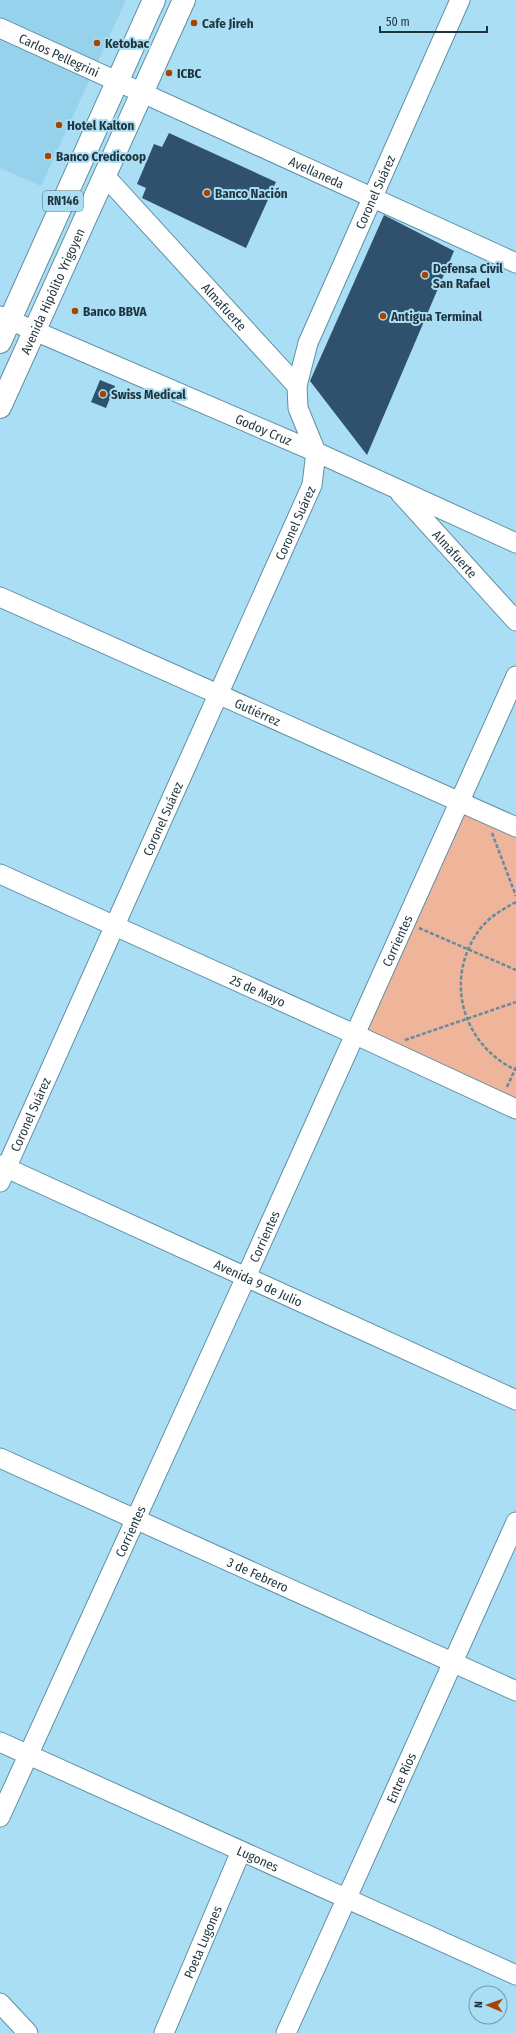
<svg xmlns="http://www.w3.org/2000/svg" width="516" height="2033" font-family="'Fira Sans Condensed',sans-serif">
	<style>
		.built { fill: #96d2eb }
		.green { fill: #efb59a }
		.building { fill: #30516e }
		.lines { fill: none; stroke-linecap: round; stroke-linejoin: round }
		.minor-casing { stroke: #5e90a5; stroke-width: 21 }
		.highway-casing { stroke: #5e90a5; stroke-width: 24 }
		.path { stroke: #668b9b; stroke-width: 2.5; stroke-dasharray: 4 2; stroke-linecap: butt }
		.minor { stroke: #fff; stroke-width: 19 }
		.highway { stroke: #fff; stroke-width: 22 }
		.poi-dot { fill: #a74500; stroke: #aadef4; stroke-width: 1.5 }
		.labels { text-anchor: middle; stroke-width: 4; stroke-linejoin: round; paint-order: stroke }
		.shield { fill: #aadef4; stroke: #496774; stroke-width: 1 }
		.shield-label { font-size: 12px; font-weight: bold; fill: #1f343d }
		.poi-label { font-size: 13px; font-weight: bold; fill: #1f343d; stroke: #aadef4; text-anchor: start }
		.street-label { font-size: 13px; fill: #1f343d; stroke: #aadef4 }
	</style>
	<rect width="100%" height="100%" fill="#aadef4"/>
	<!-- built -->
	<path class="built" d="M0,0h126l-85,186 -41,-18z"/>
	<!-- green -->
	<path class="green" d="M465,813l51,23v262l-149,-68z"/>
	<!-- building -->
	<g class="building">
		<path d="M169,133l107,49 -30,66 -104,-50 4,-10 -9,-4 17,-40 8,3z"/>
		<path d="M384,215l70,36 -87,204 -57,-74z"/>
		<path d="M100,380l15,6 -9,22 -15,-6z"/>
	</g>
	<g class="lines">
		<!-- minor casing -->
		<g class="minor-casing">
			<g id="minor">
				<path id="s1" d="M0,28l516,235"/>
				<path id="s2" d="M105,176l192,210"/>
				<path id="s3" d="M0,316l316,136 200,91"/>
				<path id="s4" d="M400,493l116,128"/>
				<path id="s5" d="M0,597l516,230"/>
				<path id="s6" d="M0,874l354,160 162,75"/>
				<path id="s7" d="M0,1165l516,235"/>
				<path id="s8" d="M0,1182l312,-697 4,-33 -18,-44 -1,-22 11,-43 152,-343"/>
				<path id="s9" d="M0,1458l516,233"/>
				<path id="s10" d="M0,1742l516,233"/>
				<path id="s11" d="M0,1817l246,-540 270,-601"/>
				<path d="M0,2003l28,30"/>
				<path id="s12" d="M164,2033l77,-182"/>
				<path id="s13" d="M286,2033l230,-511"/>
			</g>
		</g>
		<!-- highway casing -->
		<g class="highway-casing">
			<g id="highway">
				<path d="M0,342l154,-342"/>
				<path id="s14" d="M0,407l184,-407"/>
			</g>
		</g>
		<!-- path -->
		<g class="path">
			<path d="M492,833l24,63"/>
			<path d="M516,902c-13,7 -27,15 -36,27 -37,49 -18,116 36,141"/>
			<path d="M419,928l97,42"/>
			<path d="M405,1040l111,-38"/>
			<path d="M507,1087l9,-20"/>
		</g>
		<!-- minor -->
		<use href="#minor" class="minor"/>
		<!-- highway -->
		<use href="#highway" class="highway"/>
	</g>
	<!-- markers -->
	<g class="poi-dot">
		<circle cx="194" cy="23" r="4"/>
		<circle cx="97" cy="43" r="4"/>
		<circle cx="169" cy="73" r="4"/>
		<circle cx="59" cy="125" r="4"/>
		<circle cx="48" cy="156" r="4"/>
		<circle cx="207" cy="193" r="4"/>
		<circle cx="425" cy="275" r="4"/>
		<circle cx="75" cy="311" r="4"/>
		<circle cx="383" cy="316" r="4"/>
		<circle cx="103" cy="394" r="4"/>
	</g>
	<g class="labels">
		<!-- shield labels -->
		<rect class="shield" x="43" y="191" width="40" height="20" rx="3"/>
		<g class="shield-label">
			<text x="63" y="205">RN146</text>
		</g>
		<!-- poi labels -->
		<g class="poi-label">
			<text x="202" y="28">Cafe Jireh</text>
			<text x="105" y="48">Ketobac</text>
			<text x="177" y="78">ICBC</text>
			<text x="67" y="130">Hotel Kalton</text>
			<text x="56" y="161">Banco Credicoop</text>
			<text x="215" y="198">Banco Nación</text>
			<text x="433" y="273">Defensa Civil<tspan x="433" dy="15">San Rafael</tspan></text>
			<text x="83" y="316">Banco BBVA</text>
			<text x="391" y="321">Antigua Terminal</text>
			<text x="111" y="399">Swiss Medical</text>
		</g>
		<!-- street labels -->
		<g class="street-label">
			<text dy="5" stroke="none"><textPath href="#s1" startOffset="65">Carlos Pellegrini</textPath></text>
			<text dy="5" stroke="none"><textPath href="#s1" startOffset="348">Avellaneda</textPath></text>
			<text dy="5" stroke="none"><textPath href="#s8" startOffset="1076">Coronel Suárez</textPath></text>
			<text dy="5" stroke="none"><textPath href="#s14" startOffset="127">Avenida Hipólito Yrigoyen</textPath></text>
			<text dy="5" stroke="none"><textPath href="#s2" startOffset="177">Almafuerte</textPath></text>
			<text dy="5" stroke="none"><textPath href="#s3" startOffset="287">Godoy Cruz</textPath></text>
			<text dy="5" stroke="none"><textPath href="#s8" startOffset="722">Coronel Suárez</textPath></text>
			<text dy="5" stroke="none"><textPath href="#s4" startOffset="82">Almafuerte</textPath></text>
			<text dy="5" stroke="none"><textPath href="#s5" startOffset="282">Gutiérrez</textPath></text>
			<text dy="5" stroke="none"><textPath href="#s8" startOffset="398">Coronel Suárez</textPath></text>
			<text dy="5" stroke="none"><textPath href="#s11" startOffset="962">Corrientes</textPath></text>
			<text dy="5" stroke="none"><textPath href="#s6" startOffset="283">25 de Mayo</textPath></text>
			<text dy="5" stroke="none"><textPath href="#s8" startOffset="74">Coronel Suárez</textPath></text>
			<text dy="5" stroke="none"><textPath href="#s11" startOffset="638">Corrientes</textPath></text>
			<text dy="5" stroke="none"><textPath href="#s7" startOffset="284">Avenida 9 de Julio</textPath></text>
			<text dy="5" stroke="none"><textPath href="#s11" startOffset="314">Corrientes</textPath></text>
			<text dy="5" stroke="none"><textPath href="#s9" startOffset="283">3 de Febrero</textPath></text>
			<text dy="5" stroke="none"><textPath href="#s13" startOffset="280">Entre Ríos</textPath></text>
			<text dy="5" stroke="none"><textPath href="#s10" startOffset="283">Lugones</textPath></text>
			<text dy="5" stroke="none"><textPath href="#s12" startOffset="99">Poeta Lugones</textPath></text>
		</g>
	</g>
	<!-- north arrow -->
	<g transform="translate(488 2005) rotate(272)"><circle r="19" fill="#aadef4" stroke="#729aab"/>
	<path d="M0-3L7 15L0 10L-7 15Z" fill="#a74500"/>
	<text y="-6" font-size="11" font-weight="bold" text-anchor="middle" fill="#1f343d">N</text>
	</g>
	<!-- scale -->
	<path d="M380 26v6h107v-6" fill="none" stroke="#1f343d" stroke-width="2"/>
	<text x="386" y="26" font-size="12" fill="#1f343d" stroke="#aadef4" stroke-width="3" paint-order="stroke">50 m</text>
</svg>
